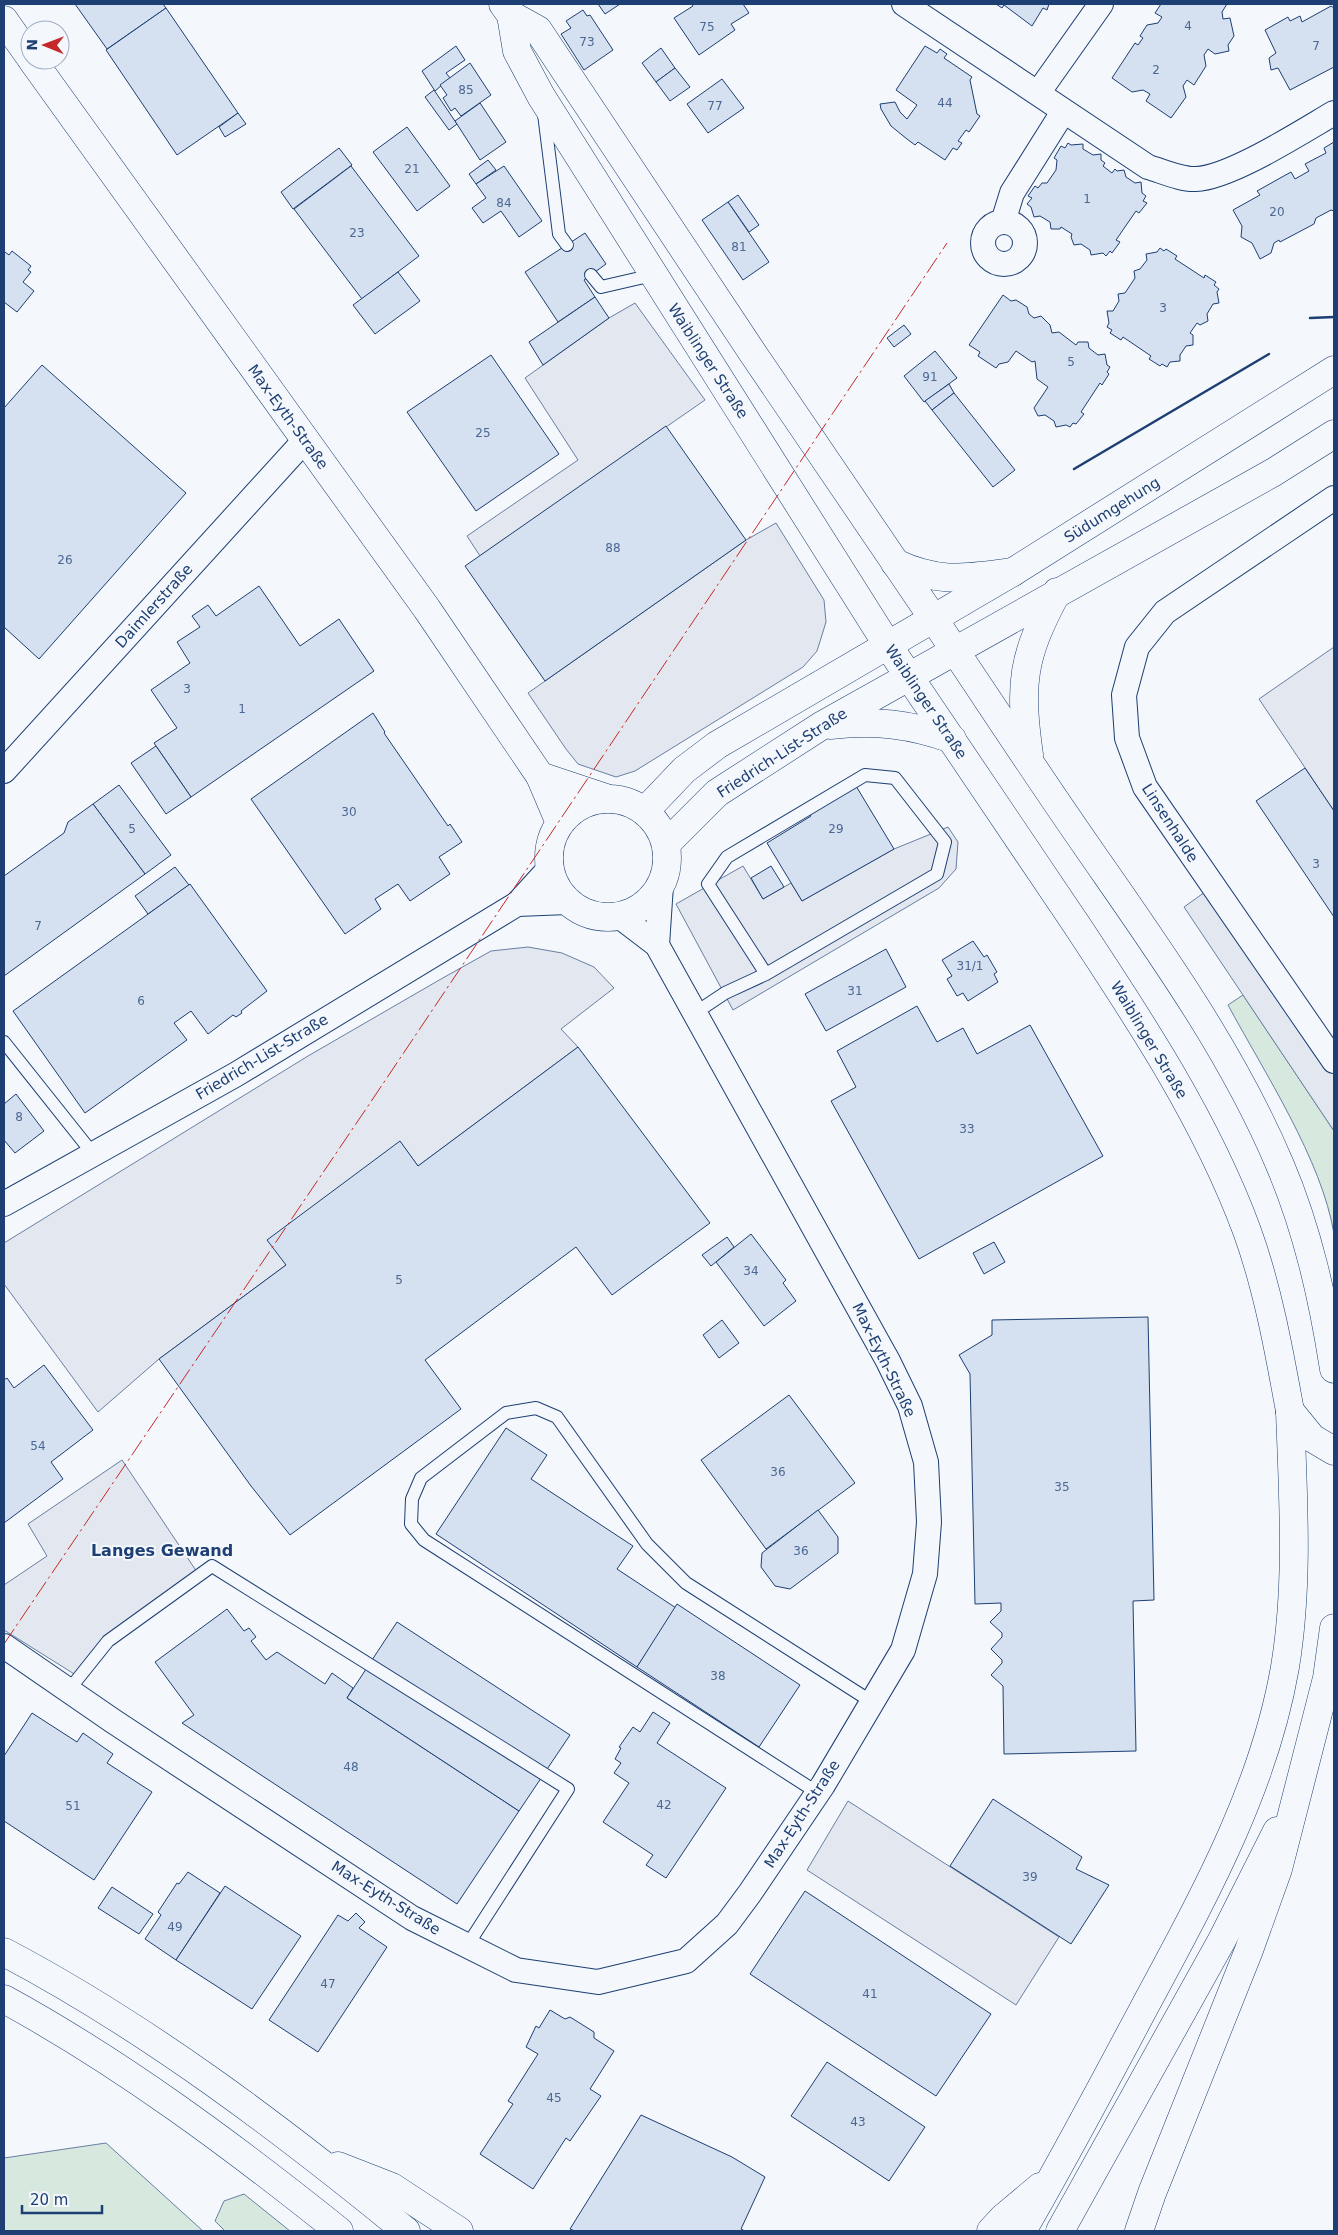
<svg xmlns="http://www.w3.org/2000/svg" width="1338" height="2235" font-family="'DejaVu Sans',sans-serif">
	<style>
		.green { fill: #d7e8df; stroke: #687fa3 }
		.parking { fill: #e3e8f0; stroke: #687fa3 }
		.building { fill: #d5e0f0; stroke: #1d3f73 }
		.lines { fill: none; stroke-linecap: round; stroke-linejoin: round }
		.service-casing { stroke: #1d3f73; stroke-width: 14 }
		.minor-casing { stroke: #1d3f73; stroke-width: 26 }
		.tertiary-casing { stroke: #1d3f73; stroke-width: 29 }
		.secondary-casing { stroke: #1d3f73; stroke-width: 29 }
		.trunk-casing { stroke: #1d3f73; stroke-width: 29 }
		.service { stroke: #f4f7fb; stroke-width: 12 }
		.minor { stroke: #f4f7fb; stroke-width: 24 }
		.tertiary { stroke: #f4f7fb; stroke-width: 28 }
		.secondary { stroke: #f4f7fb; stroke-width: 28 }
		.trunk { stroke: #f4f7fb; stroke-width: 28 }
		.wall { stroke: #1d3f73; stroke-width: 2.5 }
		.power { stroke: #c62828; stroke-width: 1; stroke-dasharray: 18 4 2.5 4; stroke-linecap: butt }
		.labels { text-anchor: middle; stroke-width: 4; stroke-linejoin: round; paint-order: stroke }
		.number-label { font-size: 12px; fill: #4b6792 }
		.street-label { font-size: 15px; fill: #1d3f73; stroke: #f4f7fb }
		.neighbourhood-label { font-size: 16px; font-weight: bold; fill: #1d3f73; stroke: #f4f7fb }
	</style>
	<rect width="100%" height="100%" fill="#f4f7fb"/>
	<!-- green -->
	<g class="green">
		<path d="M1243,995l91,136v103c-12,-74 -70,-162 -106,-229z"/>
		<path d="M106,2143l97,88h-199v-73z"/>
		<path d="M244,2194l46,37h-65l-10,-10 9,-20z"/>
	</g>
	<!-- parking -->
	<g class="parking">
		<path d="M635,303l70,97 -225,156 -13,-20 111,-76 -53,-82 84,-60z"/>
		<path d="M776,523l48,77 2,22 -9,29 -14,16 -168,104 -19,6 -38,-13 -12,-15 -38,-56 218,-153z"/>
		<path d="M1334,647v164l-75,-112z"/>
		<path d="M948,827l10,15 -2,27 -17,19 -206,122 -57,-106 67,-38 20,33 28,-16 11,18 92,-52z"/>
		<path d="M1212,887l122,174v70l-150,-224z"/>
		<path d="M528,947l34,6 32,14 20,21 -53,41 17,18 -160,119 -18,-24 -114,123 -127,94 -61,53 -94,-128v-41l304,-187 133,-77 50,-28z"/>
		<path d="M122,1460l77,115 -91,66 -29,36 -75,-47v-45l43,-29 -19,-32z"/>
		<path d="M848,1801l211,136 -43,68 -209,-135z"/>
	</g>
	<!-- building -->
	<g class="building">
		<path d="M75,4h88l3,4 -59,41z"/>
		<path d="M598,4h22l-15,10z"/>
		<path d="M692,4h51l6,9 -18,11 4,6 -36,25 -25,-37 19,-12z"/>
		<path d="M996,4h53l-2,6 -4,-2 -11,18 -28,-21 -2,3z"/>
		<path d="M1161,4h66l-5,8 1,7 7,-1 4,18 -6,9 1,6 -14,3 -7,-5 -4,6 2,11 -12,19 -7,-5 -4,6 3,11 -15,21 -25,-17 4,-7 -7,-4 -11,2 -20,-14 23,-35 3,2 5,-7 -3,-2 7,-11 11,-2 4,-6 -7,-4z"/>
		<path d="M1331,6l3,2v59l-44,23 -12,-22 -7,2 -2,-12 7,-5 -11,-23 23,-13 2,4 10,-5 2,6z"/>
		<path d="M166,8l72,105 -61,42 -71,-105z"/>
		<path d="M583,10l4,6 3,-1 23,35 -29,20 -23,-36 10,-6 -5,-7z"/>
		<path d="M456,46l9,14 -19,13 4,5 -15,13 -13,-20z"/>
		<path d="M925,46l12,7 3,-4 7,5 -3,4 28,19 -2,3 7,34 3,2 -11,16 -3,-2 -8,11 4,2 -5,7 -4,-2 -8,12 -27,-18 -3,3 -8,-6 -16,-13 -10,-17 -1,-5 15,-2 5,10 7,7 10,-14 -21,-15z"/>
		<path d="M661,48l14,20 -19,14 -14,-19z"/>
		<path d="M470,63l21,32 -30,21 -6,-8 -4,3 -8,-13 4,-3 -7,-10z"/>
		<path d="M675,68l15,19 -20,14 -14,-19z"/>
		<path d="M722,79l22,29 -36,25 -21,-29z"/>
		<path d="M434,90l23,34 -8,6 -24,-33z"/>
		<path d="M480,103l26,39 -26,18 -25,-39z"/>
		<path d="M238,113l8,11 -21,13 -6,-10z"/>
		<path d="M407,127l43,59 -33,25 -44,-59z"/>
		<path d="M1334,142v69l-3,-1 -15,8 -2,6 -34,18 -1,-2 -5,3 -3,10 -11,6 -8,-16 -11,-6 1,-11 -9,-16 27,-15 -3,-4 34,-19 4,7 14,-8 -4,-7 21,-11 -2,-5z"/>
		<path d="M1068,143l3,2 12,-1v5l10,6 8,-1v6l4,3 -2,3 9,7 3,-4 2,2 7,-1 2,7 9,6 6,-1 1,11 4,3 -3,5 4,2 -8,10 -3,-2 -20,29 4,2 -8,11 -2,-2 -4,5 -3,-3 -12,2 -1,-5 -9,-6 -7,1 -3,-8 1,-3 -11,-7 -1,2h-9l-1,-7 -10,-6 -6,1 -3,-10 -4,-3 5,-6 -4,-2 7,-10 3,2 4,-5h5l9,-13 1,-10 -3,-2 7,-12 4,2z"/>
		<path d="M339,148l13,17 -59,44 -12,-17z"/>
		<path d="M488,160l8,10 -20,14 -7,-10z"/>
		<path d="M351,166l68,90 -57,43 -68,-90z"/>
		<path d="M504,166l38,55 -23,16 -18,-26 -18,12 -11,-15 14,-10 -10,-14z"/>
		<path d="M738,195l21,30 -10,7 -21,-30z"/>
		<path d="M728,202l41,60 -26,18 -41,-60z"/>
		<path d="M585,233l21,31 -22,16 11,17 -37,25 -33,-50z"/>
		<path d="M1160,248l4,3 2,-2 11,7 -2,3 29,19 1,-3 11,7 -2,3 5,4 -2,3 2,11 -6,1 -6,10 1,7 -8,4 -3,-2 -7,10 3,2v10l-7,1 -6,9v6l-10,1 -3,5 -5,-3 -2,2 -11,-7 2,-3 -28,-19 -2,3 -11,-7 2,-3 -5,-3 2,-4 -2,-12h6l6,-10 -1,-7 7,-1 10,-15 -1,-7 6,-2 7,-9 -1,-6 11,-2z"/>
		<path d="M12,251l19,15 -3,4 3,2 -8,10 11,9 -17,21 -13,-10v-48l1,-2 4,3z"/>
		<path d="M398,272l22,29 -45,33 -22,-29z"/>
		<path d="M1003,295l8,6 5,-1 11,7 2,7 5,4 7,-2 9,9 2,8 7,-1 17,13 2,-3h10l1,6 9,7 7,-1 2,11 3,2 -3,5 2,2 -7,11 -2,-2 -19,29 3,2 -8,10 -3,-1 -3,4 -4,-2 -10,2 -2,-6 -9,-6 -7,1 -4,-8 14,-21 -11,-8 -2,-18 -3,1 -16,-11 -8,11 -9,2 -3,4 -18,-12 2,-4 -11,-7z"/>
		<path d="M595,297l14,21 -66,47 -14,-23z"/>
		<path d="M904,325l7,9 -17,13 -7,-9z"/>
		<path d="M935,351l22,27 -33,24 -20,-26z"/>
		<path d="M491,355l68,99 -83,57 -69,-99z"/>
		<path d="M42,365l144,128 -147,166 -35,-32v-219z"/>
		<path d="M949,384l5,9 -22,17 -7,-9z"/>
		<path d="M954,393l61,77 -22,17 -61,-77z"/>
		<path d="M666,426l80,114 -201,141 -80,-115z"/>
		<path d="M259,586l41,60 39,-27 35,52 -183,126 -37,-54 23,-15 -26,-38 39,-27 -13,-21 23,-15 -8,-11 16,-11 8,11z"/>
		<path d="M373,713l12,19 -1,1 64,93 2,-2 12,18 -23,15 11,17 -40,27 -12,-17 -23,15 6,10 -36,25 -94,-135z"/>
		<path d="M156,746l35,51 -25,17 -35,-51z"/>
		<path d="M1305,768l29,43v106l-78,-116z"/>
		<path d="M119,785l52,70 -26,19 -52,-70z"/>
		<path d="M856,786l38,63 -92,52 -35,-58 44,-27 -2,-3z"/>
		<path d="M93,804l52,70 -141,102v-100l60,-43 4,-11z"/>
		<path d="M771,866l13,21 -21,12 -12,-21z"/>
		<path d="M175,867l14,18 -41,29 -13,-18z"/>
		<path d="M190,884l77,107 -26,20 1,2 -6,4 -3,-2 -25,19 -17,-23 -17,12 13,17 -102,73 -72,-102z"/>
		<path d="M973,941l11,16 3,-2 10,17 -3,2 4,8 -30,19 -5,-8 -6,3 -10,-17 5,-3 -10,-16z"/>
		<path d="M886,949l20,38 -80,44 -21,-37z"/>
		<path d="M917,1006l20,36 26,-14 14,26 53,-29 73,131 -184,103 -88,-158 25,-14 -19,-36z"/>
		<path d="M578,1047l132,176 -98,72 -36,-48 -151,113 36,49 -171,126 -39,-49 -92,-127 127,-94 -19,-25 133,-99 18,25z"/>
		<path d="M16,1094l28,37 -29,22 -11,-13v-36z"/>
		<path d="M751,1234l35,46 -3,3 13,18 -32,25 -48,-64z"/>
		<path d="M727,1237l7,10 -23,19 -9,-11z"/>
		<path d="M994,1242l11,20 -21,12 -11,-21z"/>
		<path d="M1148,1317l6,283 -21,1 3,150 -132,3 -1,-68 -12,-11 11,-12v-3l-11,-11 11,-12v-4l-12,-11 11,-11v-8l-26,1 -5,-230 -11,-19 33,-20v-15z"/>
		<path d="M722,1320l17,23 -20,15 -16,-23z"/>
		<path d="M44,1365l49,65 -42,32 12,17 -59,44v-143l3,-2 7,10z"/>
		<path d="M789,1395l66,88 -89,66 -65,-89z"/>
		<path d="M506,1428l41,27 -16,24 102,67 -16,23 59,39 -39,59 -201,-133z"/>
		<path d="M818,1510l20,27v16l-48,36 -15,-3 -14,-19 1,-14z"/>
		<path d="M677,1604l123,81 -41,62 -122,-80z"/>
		<path d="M227,1609l17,22 5,-3 7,9 -5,4 15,19 11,-8 48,32 7,-11 21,15 -6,10 172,113 -62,93 -275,-181 12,-8 -39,-53z"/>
		<path d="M397,1622l173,113 -51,76 -172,-113z"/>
		<path d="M653,1712l17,11 -13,20 69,45 -60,90 -20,-13 7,-10 -50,-33 26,-39 -15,-10 7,-10 -6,-4 6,-11 -2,-1 14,-20 7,5z"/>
		<path d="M32,1713l45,29 6,-9 30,21 -6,9 45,29 -58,88 -90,-59v-65z"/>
		<path d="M993,1799l89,58 -6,12 33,16 -38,59 -121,-78z"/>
		<path d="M188,1872l32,21 -44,67 -31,-21 16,-24 -3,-3 19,-29 2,1z"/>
		<path d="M225,1886l76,50 -49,73 -76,-49z"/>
		<path d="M112,1887l41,27 -14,20 -41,-26z"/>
		<path d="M805,1891l186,123 -55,82 -186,-122z"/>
		<path d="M356,1913l9,9 -6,6 28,19 -69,105 -49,-32 69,-105 10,6z"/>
		<path d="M550,2010l15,9 5,-2 24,15v6l20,13 -24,38 11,7 -31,45 -4,-3 -33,51 -53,-35 33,-50 -5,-3 30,-47 -12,-7 10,-21 3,2z"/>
		<path d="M827,2062l98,65 -36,54 -98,-65z"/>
		<path d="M641,2115l91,42 33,20 -24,52 4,2h-170l-5,-2z"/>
	</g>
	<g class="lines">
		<!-- service casing -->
		<g class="service-casing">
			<g id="service">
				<path d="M544,114l15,120 8,11"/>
				<path d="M591,275l10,12 52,-12"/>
				<path d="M695,1013l30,-20 41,-19 171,-100 8,-32 -50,-64 -30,-3 -138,82 -19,27 58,90"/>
				<path d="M4,1042l90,113"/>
				<path d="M68,1691l40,-50 104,-75 356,223 -101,157"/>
				<path d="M818,1793l-394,-253 -13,-16 1,-25 9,-21 85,-65 30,-5 21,9 90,127 39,39 186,119"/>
			</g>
		</g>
		<!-- minor casing -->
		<g class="minor-casing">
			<g id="minor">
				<path d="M904,4l244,163c14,4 34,13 48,12 34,-1 107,-48 138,-66"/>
				<path d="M1038,93l63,-89"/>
				<circle cx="1004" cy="243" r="21"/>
				<path d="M1003,222l9,-29 51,-81"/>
				<path d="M1334,498l-169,114 -28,35 -13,48 3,43 18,49 189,274"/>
				<path d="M4,771l301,-331"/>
				<path d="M517,904l51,-2"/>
				<path d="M657,945l4,-60"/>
				<path d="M4,1204l231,-129 282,-171 32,-35"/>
				<path d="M4,1646l109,75 299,197 104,52 82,12 88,-21 41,-37 23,-31 73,-108 80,-135 22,-76 4,-52 -3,-60 -16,-56 -22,-45 -231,-416 -38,-29"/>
			</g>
		</g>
		<!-- tertiary casing -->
		<g class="tertiary-casing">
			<g id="tertiary">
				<path d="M503,4l8,11 6,36 24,45 346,548"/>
				<path d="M511,15l27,15 216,325 179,263"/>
				<path d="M895,563c45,21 70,15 118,9"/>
				<path d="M1290,1411l22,27 22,13"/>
			</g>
		</g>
		<!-- secondary casing -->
		<g class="secondary-casing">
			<g id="secondary">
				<path d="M4,20l26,37"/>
				<path d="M32,60l395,549 113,167 20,47"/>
				<path d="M933,618c52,77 102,154 155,230 70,101 144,203 192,317 28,66 43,134 54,204"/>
				<path d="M887,644c62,92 125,184 187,277 65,98 132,199 173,310 21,58 32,120 43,180"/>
				<path d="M830,725c44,-5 81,-1 122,14"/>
				<path d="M1029,755c-10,-72 -7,-98 28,-163"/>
				<path d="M540,776l66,22"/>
				<circle cx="608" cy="858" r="59"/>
				<path d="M645,811l39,-41 33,-25 296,-173 321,-202"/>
				<path d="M666,844l51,-51 104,-67 453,-254 60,-38"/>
			</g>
		</g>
		<!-- trunk casing -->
		<g class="trunk-casing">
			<g id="trunk">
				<path d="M4,1952c144,76 276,176 402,279"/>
				<path d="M4,1999c119,65 230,148 335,232"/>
				<path d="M338,2166l54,21 67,44"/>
				<path d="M991,2231l12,-13 37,-31"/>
				<path d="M1022,2231c43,-74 83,-150 123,-225 58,-108 119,-217 140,-339 14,-85 8,-171 5,-256"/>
				<path d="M1060,2231l162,-291 55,-109"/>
				<path d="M1139,2231l13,-38 97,-243 29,-81 49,-191 7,-50"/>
			</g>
		</g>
		<!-- service -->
		<use href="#service" class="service"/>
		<!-- minor -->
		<use href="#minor" class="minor"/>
		<!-- tertiary -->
		<use href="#tertiary" class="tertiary"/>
		<!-- secondary -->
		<use href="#secondary" class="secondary"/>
		<!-- trunk -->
		<use href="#trunk" class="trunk"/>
		<!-- wall -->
		<g class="wall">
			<path d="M1310,318l24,-1"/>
			<path d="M1074,469l195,-115"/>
		</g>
		<!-- power -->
		<path class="power" d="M4,1644l362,-535 581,-866"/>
	</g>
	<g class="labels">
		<!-- number labels -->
		<g class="number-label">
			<text x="1188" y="30">4</text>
			<text x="707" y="31">75</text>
			<text x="587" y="46">73</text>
			<text x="1316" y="50">7</text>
			<text x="1156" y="74">2</text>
			<text x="466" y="94">85</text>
			<text x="945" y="107">44</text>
			<text x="715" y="110">77</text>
			<text x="412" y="173">21</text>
			<text x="1087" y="203">1</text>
			<text x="504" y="207">84</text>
			<text x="1277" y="216">20</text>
			<text x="357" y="237">23</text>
			<text x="739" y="251">81</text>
			<text x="1163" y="312">3</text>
			<text x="1071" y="366">5</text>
			<text x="930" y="381">91</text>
			<text x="483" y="437">25</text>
			<text x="613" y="552">88</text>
			<text x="65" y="564">26</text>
			<text x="187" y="693">3</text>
			<text x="242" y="713">1</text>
			<text x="349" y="816">30</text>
			<text x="132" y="833">5</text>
			<text x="836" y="833">29</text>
			<text x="1316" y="868">3</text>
			<text x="38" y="930">7</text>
			<text x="970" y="970">31/1</text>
			<text x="855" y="995">31</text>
			<text x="141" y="1005">6</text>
			<text x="19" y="1121">8</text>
			<text x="967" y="1133">33</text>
			<text x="751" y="1275">34</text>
			<text x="399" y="1284">5</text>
			<text x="38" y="1450">54</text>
			<text x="778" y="1476">36</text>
			<text x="1062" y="1491">35</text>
			<text x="801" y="1555">36</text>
			<text x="718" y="1680">38</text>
			<text x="351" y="1771">48</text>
			<text x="664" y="1809">42</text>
			<text x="73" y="1810">51</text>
			<text x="1030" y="1881">39</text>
			<text x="175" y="1931">49</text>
			<text x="328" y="1988">47</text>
			<text x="870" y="1998">41</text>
			<text x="554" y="2102">45</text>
			<text x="858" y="2126">43</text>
		</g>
		<!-- street labels -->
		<g class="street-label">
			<text transform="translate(708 361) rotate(57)" y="5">Waiblinger Straße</text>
			<text transform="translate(288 417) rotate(54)" y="5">Max-Eyth-Straße</text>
			<text transform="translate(1112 510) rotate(-32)" y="5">Südumgehung</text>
			<text transform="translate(154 606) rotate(-48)" y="5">Daimlerstraße</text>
			<text transform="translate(926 702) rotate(56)" y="5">Waiblinger Straße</text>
			<text transform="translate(782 753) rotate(-33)" y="5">Friedrich-List-Straße</text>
			<text transform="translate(1170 823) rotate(57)" y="5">Linsenhalde</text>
			<text transform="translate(1149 1040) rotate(59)" y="5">Waiblinger Straße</text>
			<text transform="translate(262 1057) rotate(-31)" y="5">Friedrich-List-Straße</text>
			<text transform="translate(884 1360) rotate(64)" y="5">Max-Eyth-Straße</text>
			<text transform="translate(802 1814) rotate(-57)" y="5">Max-Eyth-Straße</text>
			<text transform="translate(386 1898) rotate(32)" y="5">Max-Eyth-Straße</text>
		</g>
		<!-- neighbourhood labels -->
		<g class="neighbourhood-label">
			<text x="162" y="1556">Langes Gewand</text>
		</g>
	</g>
	<!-- border -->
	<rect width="1338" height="2235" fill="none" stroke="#1d3f73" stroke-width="10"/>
	<!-- north arrow -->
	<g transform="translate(45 45) rotate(271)"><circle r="24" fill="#f4f7fb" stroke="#9eadc5"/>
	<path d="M0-4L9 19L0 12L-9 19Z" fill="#c62828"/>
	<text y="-8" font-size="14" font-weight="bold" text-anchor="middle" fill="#1d3f73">N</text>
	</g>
	<!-- scale -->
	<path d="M22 2205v8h80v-8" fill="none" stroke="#1d3f73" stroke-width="2.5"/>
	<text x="30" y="2205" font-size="15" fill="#1d3f73" stroke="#f4f7fb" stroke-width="4" paint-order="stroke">20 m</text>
</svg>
